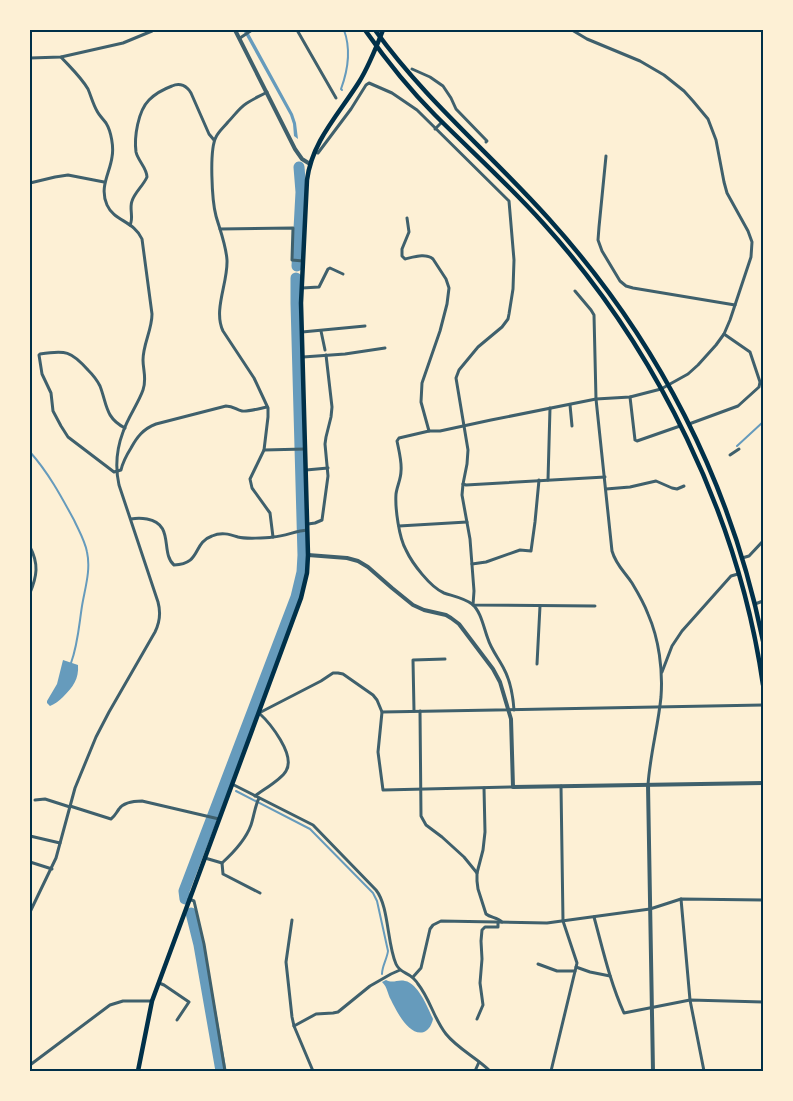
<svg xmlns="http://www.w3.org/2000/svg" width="793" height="1101" font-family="'DejaVu Sans',sans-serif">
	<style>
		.water { fill: #669bbc }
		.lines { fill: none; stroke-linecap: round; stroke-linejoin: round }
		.stream { stroke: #669bbc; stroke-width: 2 }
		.river { stroke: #669bbc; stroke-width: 11 }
		.minor { stroke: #3f606c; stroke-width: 3 }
		.tertiary { stroke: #3f606c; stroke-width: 4 }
		.secondary { stroke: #003049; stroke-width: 4.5 }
		.primary { stroke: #003049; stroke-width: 4.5 }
		.neatline { fill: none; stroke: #003049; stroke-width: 2 }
	</style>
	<rect width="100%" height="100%" fill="#fdf0d5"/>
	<!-- water -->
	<g class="water">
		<path d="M243,30h4l46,84 3,9 2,16 -4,-3 -1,-12 -3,-9z"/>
		<path d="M63,660l15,5c1,14 -5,22 -15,32 -4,4 -8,7 -13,9l-3,-3v-2l10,-17z"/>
		<path d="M386,980c7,4 12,-1 19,1 13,2 23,27 28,38 -1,5 -4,11 -9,13 -15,5 -28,-22 -33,-32 -4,-7 -3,-12 -9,-18z"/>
	</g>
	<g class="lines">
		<!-- stream -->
		<g class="stream">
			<path d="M342,90l-1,-1c7,-19 10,-40 3,-59"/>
			<path d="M737,446l26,-24"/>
			<path d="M30,452c18,20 31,44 44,68 5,11 11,21 13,32 4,18 -2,36 -5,54 -3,19 -4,38 -11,57"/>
			<path d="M224,787l1,1"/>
			<path d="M236,791l74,38 63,64 4,8 11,50c-1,8 -6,15 -6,23"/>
		</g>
		<!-- river -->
		<g class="river">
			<path d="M297,266l4,-74 -2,-25"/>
			<path d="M185,899l-1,-8 112,-294 6,-25 1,-17 -7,-252v-25"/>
			<path d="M191,913l8,32 22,126"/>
		</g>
		<!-- minor -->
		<g class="minor">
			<path d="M297,30l39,68"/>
			<path d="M240,38l12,-8"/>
			<path d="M30,58l31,-1 62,-14 29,-12"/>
			<path d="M412,69l18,8 13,9 8,12 5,11 31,32 -1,1"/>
			<path d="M267,92c-7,4 -14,7 -20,11 -8,5 -13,13 -19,19 -4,5 -9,9 -12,15 -7,13 -4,64 0,79 4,14 10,29 11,44 1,23 -14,50 -4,71l31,47 14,30v9l-4,33 -14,29 2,9 18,25 3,24"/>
			<path d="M435,129l7,-7"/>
			<path d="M315,152l3,1 33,-44 15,-24 3,-2 23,10 25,17 92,91 5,59 -1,29 -4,25 -1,5 -6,8 -24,20 -19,23 -3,8 12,72 -1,14 -4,20 -1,11 8,44 4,52 -1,14 122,1"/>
			<path d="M606,156l-7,71 -1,13 4,11 18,30 6,5 7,2 102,17"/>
			<path d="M30,183l25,-6 13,-2 36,7"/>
			<path d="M407,218l2,14 -7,17v7l3,3c9,-2 21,-6 28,0l13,20 3,9 -2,16 -7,27 -18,52 -1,19 8,29"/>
			<path d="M130,225c4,-7 -1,-16 2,-24 3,-9 11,-15 15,-24 0,-9 -9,-16 -11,-25 -2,-15 2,-41 13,-52 6,-6 15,-11 23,-14 8,-4 15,0 19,7l18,41 5,6"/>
			<path d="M220,229l73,-1 -1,32 11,1"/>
			<path d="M302,288l17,-1 9,-18 2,-1 13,6"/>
			<path d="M575,291l16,19 3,5 2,84 16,152c4,14 12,20 20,32 6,10 12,20 16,31 11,25 15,56 13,83 -3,30 -11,58 -13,88"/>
			<path d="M321,331l4,19"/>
			<path d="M302,332l63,-6"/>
			<path d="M303,357l42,-3 40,-6"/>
			<path d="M630,397l5,43 2,1 43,-15"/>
			<path d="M570,405l2,21"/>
			<path d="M689,424l49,-18 21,-19 1,-5 -10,-30 -26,-18"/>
			<path d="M125,428c-20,-10 -18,-24 -25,-42 -3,-6 -7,-11 -12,-16 -17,-19 -22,-20 -48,-16l-1,1 3,19 9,19 2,18 8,15 7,11 46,35 7,-2c2,-9 5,-14 10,-22 6,-11 12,-19 25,-24l70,-18c8,0 10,4 16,5 6,1 19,-3 25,-4"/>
			<path d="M264,450l41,-1"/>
			<path d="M730,455l9,-6"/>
			<path d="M306,470l22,-2"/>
			<path d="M548,480l2,-72"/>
			<path d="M463,484l3,1 139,-8"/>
			<path d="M606,489l24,-2 26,-6 16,7 5,1 7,-3"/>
			<path d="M131,519c5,-1 11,-1 16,0 28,5 13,34 27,46 28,-1 18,-22 38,-29 9,-4 17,-2 26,1 7,2 28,1 35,0 12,-1 23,-6 34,-7"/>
			<path d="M308,524l7,-1 7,-3 6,-44 -3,-32 1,-7 5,-20 1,-10 -6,-52"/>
			<path d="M399,526l68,-4"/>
			<path d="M30,547c9,17 7,29 0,46"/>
			<path d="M742,558l7,-2 14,-15"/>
			<path d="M472,564l14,-2 34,-12 11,1 4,-29 4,-42"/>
			<path d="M755,604l8,-3"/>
			<path d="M537,664l3,-58"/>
			<path d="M662,672l10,-26 10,-15 49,-55 7,-2"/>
			<path d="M514,710c-1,-14 -3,-28 -10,-41 -5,-10 -13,-20 -16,-30 -4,-10 -7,-28 -16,-35 -8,-6 -19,-8 -28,-11 -14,-6 -32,-30 -38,-43 -7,-12 -11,-42 -10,-56 1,-8 5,-15 5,-23 1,-9 -2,-20 -4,-30l2,-3 30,-7h11l51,-11 105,-21 34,-2 31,-8 27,-15 10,-9 18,-20 8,-11 6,-14 21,-63 1,-15 -4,-11 -21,-38 -3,-11 -8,-42 -8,-21 -15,-18 -9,-10 -20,-16 -24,-14 -53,-22 -15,-9"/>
			<path d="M414,711l-1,-51 32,-1"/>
			<path d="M420,711l1,105 5,9 16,12 22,20 13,16"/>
			<path d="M382,712l381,-7"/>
			<path d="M232,784l81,41 63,65c13,16 11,54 20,74 4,9 11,8 17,14 2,2 4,4 5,6 12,15 16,35 28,50 12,15 30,23 44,37"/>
			<path d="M484,788l1,44 -2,18 -6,23v8l1,8 8,25c5,4 11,3 16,8"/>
			<path d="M255,796c9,-7 26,-16 31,-25 10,-16 -16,-48 -27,-58l62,-32 12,-8h5l5,1 30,21 4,5 5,12 -4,40 5,38 130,-3"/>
			<path d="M35,800l10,-1 25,8"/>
			<path d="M70,806l41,13c4,-3 5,-6 8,-10 5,-7 14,-8 23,-8l77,18"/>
			<path d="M30,836l30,7"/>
			<path d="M205,858l17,5c11,-10 24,-24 29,-38 3,-9 4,-19 8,-27"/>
			<path d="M30,862l22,7"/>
			<path d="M222,863l1,11 37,19"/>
			<path d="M189,899l5,2 10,43 21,127"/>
			<path d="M681,899l9,101 14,71"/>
			<path d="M30,912l26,-54 19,-70 21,-51 13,-25 46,-80c5,-10 6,-19 3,-30l-39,-117c-4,-18 -2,-37 4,-53 5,-15 15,-28 20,-42 4,-11 0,-20 0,-30 0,-16 9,-30 9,-46l-10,-75c-8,-18 -28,-18 -35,-34 -8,-18 3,-32 5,-48 2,-10 -1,-26 -6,-34 -3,-4 -7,-8 -9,-12 -4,-7 -6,-15 -9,-22 -7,-12 -18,-22 -27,-32"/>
			<path d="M594,917c9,33 16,65 30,96l66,-13 73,2"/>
			<path d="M292,920l-6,42 6,55 2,9 19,45"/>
			<path d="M538,964l19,7h18"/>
			<path d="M576,967l14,5 20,4"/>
			<path d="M413,977l8,-9 9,-39 3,-4 8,-4 106,2 103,-14 31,-10 82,1"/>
			<path d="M159,983l5,2 25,17 -12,18"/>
			<path d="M477,1019l6,-14 -3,-22 2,-24 -1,-18 1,-11 3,-3h13v-5"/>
			<path d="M294,1026l22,-12 17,-1 5,-1 32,-26 21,-12 9,-4"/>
			<path d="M30,1065l80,-60 13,-4h29"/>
			<path d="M475,1071l4,-9"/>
			<path d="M551,1071l26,-108 -14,-42 -2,-135"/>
		</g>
		<!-- tertiary -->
		<g class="tertiary">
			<path d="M235,30l60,119 7,10 8,5"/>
			<path d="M308,555l39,3 11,3 10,6 24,21 21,17 11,5 22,5 5,3 8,6 34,45 7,13 11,37 2,68 250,-4"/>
			<path d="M648,785l5,286"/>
		</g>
		<!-- secondary -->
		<path class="secondary" d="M138,1071l14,-70 149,-403 6,-25 1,-18 -7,-252 6,-123c5,-39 32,-66 52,-98 10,-16 17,-34 24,-52"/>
		<!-- primary -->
		<g class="primary">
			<path d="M365,30c21,30 44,59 70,85 36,36 74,70 108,108 114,126 196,294 220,462"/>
			<path d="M375,30c51,71 116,124 174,189 108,120 182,263 214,422"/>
		</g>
	</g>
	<!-- border -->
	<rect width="793" height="1101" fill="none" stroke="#fdf0d5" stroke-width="62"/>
	<rect x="31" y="31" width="731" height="1039" class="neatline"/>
</svg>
